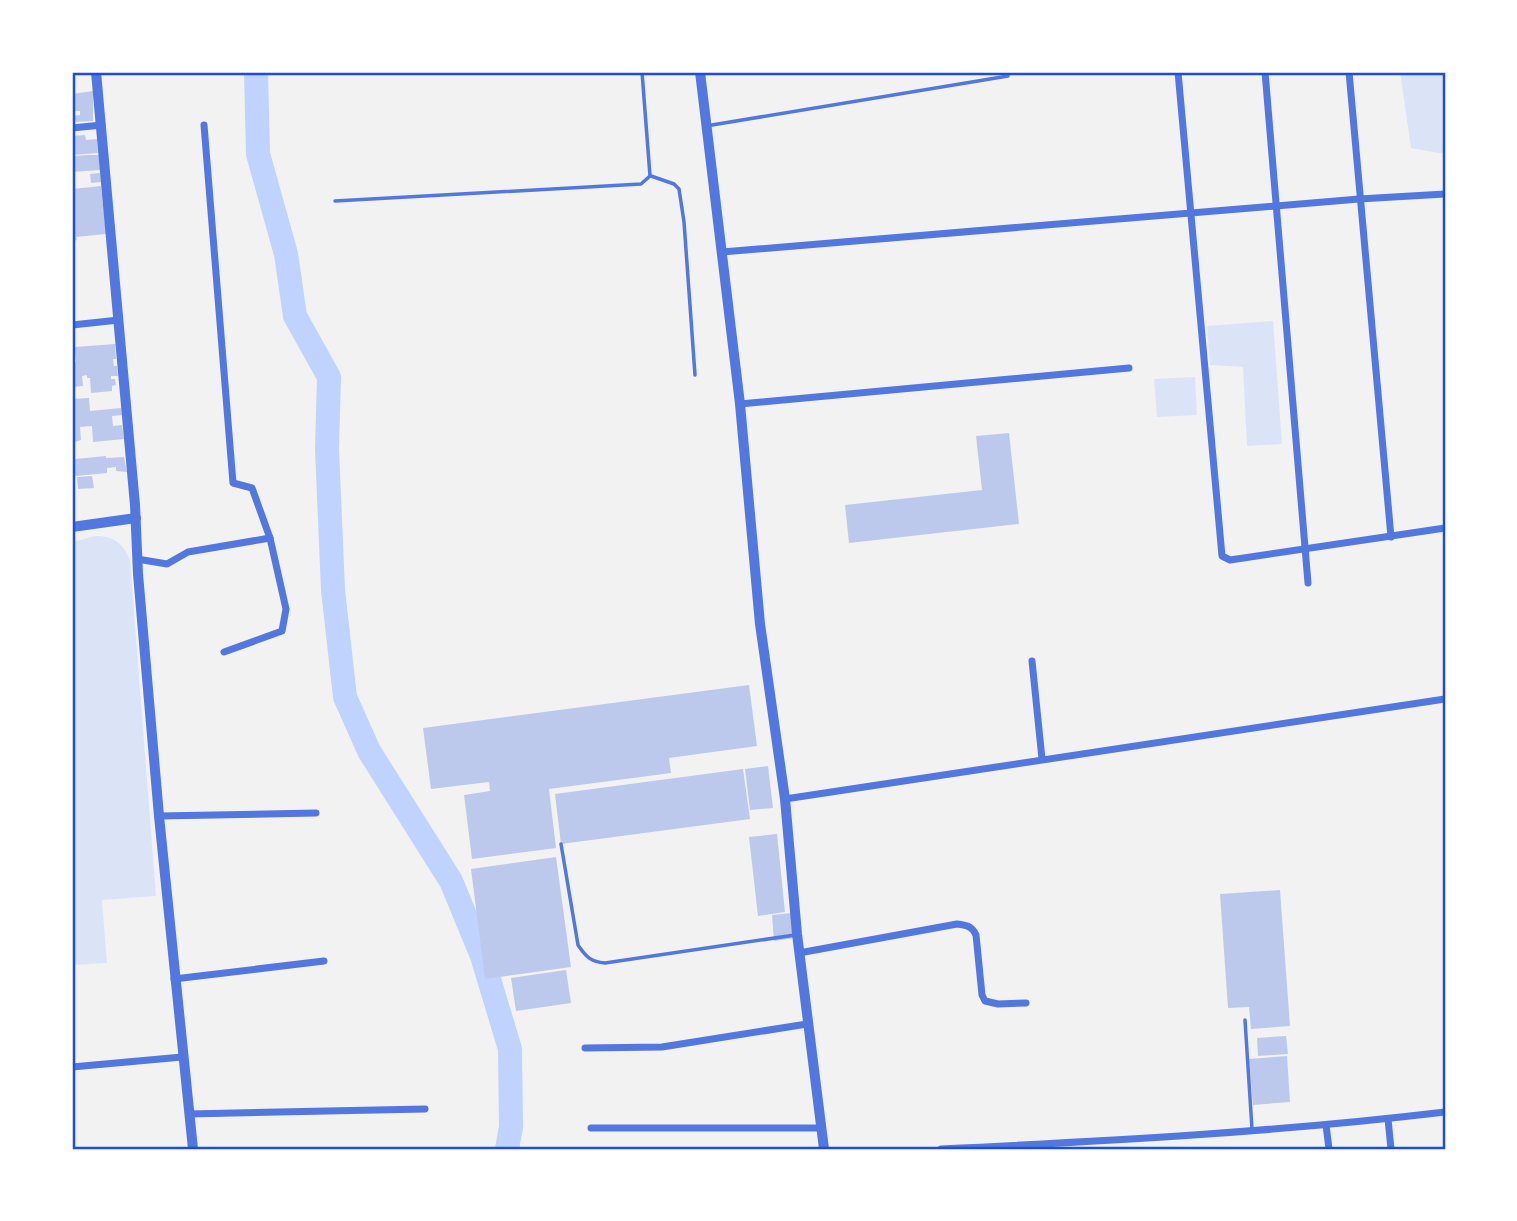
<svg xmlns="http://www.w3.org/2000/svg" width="1517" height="1221" font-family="Georgia,serif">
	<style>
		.green { fill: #dbe4f7 }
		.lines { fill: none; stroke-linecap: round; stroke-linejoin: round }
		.river { stroke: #bfd3fe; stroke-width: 24 }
		.building { fill: #bdc9ec }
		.service { stroke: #5277de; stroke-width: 3.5 }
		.minor { stroke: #5277de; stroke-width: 7 }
		.tertiary { stroke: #5277de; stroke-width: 10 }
		.neatline { fill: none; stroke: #1d4ed8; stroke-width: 2.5 }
	</style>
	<rect width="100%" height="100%" fill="#f2f2f2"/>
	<!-- green -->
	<g class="green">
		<path d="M1400,72h45v82l-34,-6z"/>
		<path d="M1273,321l9,123 -35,2 -4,-79 -33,-2 -3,-39z"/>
		<path d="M1195,377l2,38 -40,2 -3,-38z"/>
		<path d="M95,536c19,0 28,7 35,24l26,336 -54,4 5,63 -35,2v-423z"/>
	</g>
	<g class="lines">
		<!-- river -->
		<path class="river" d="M256,72l2,82 28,100 9,62 34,61 -2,72 6,141 12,107 24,54 82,130 31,75 28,93 1,78 -4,22"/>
	</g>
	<!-- building -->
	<g class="building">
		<path d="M93,91v30l-21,1v-6l8,-1v-4h-8v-17z"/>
		<path d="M85,135l1,5 11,-1 1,14 -26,2v-19z"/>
		<path d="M88,155h11l1,15 -28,2v-16z"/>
		<path d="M100,173l1,9 -10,1 -1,-9z"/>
		<path d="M101,186l5,48 -30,3 1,3 -5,1v-52z"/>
		<path d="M115,344l1,15h-3l1,7h3l1,10h-7v3h4l1,6 -4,1v5l-21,2 -1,-15h-3v-3l-5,1 1,10 -11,1v-24l4,-1 -1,-15z"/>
		<path d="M89,398l1,13 31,-3 1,7 -10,1 1,10 9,-1 2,14 -31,3 -1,-16 -12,1 1,13 -9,3v-44z"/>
		<path d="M1009,433l10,91 -170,19 -4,-38 137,-15 -6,-54z"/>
		<path d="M106,456v2l18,-1 3,15 -11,-1v-4l-9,1v5l-31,3 -2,-3 1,-14z"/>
		<path d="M92,476l2,12 -16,1 -1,-12z"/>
		<path d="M749,685l8,61 -88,12 2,15 -122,16 7,59 -84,11 -8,-64 26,-4 -1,-9 -58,7 -8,-61z"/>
		<path d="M768,766l5,42 -23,2 -5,-41z"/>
		<path d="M743,769l7,50 -189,25 -6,-50z"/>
		<path d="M777,834l8,78 -27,4 -9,-79z"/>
		<path d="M556,857l15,110 -86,12 -14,-110z"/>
		<path d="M1280,890l10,136 -39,3 -2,-22 -21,1 -8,-114z"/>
		<path d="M792,913l3,25 -21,3 -2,-26z"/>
		<path d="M566,970l5,33 -55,8 -5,-33z"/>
		<path d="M1286,1036l2,18 -30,2 -1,-18z"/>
		<path d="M1287,1056l3,46 -37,3 -4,-46z"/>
	</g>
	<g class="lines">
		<!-- service -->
		<g class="service">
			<path d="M706,126l302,-50"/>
			<path d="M651,176l23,8 5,5 5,33 11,153"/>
			<path d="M335,201l306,-17 9,-8 -8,-104"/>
			<path d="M561,844l17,101c8,12 13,17 27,18l190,-28"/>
			<path d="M1245,1020l7,109"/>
		</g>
		<!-- minor -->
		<g class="minor">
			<path d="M1178,72l44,484 8,4 215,-32"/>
			<path d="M1265,72l43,511"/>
			<path d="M1349,72l42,465"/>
			<path d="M204,125l29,358 19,5 18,50 16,71 -4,22 -58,21"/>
			<path d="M72,128l30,-3"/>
			<path d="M722,252l637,-53 86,-5"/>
			<path d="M72,325l47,-5"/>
			<path d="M740,404l389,-36"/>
			<path d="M137,559l30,5 21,-12 82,-14"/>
			<path d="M1032,661l10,98"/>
			<path d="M785,799l660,-100"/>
			<path d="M159,816l157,-3"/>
			<path d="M799,953l158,-29c9,1 15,2 19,11l6,60 3,6 13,3 28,-1"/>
			<path d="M174,979l150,-18"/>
			<path d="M585,1048l77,-1 145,-23"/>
			<path d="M72,1067l110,-10"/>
			<path d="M189,1114l236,-5"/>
			<path d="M1388,1119l3,30"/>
			<path d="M1326,1125l3,24"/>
			<path d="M591,1128h229"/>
			<path d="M941,1149c168,-8 337,-17 504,-37"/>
		</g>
		<!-- tertiary -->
		<g class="tertiary">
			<path d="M96,72l39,433 3,69 21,242 34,333"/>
			<path d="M700,72l40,332 20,220 25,175 12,135 27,215"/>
			<path d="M72,527l64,-9"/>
		</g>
	</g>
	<!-- border -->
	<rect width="1517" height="1221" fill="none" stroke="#ffffff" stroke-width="147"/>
	<rect x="74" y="74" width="1370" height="1074" class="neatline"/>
</svg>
